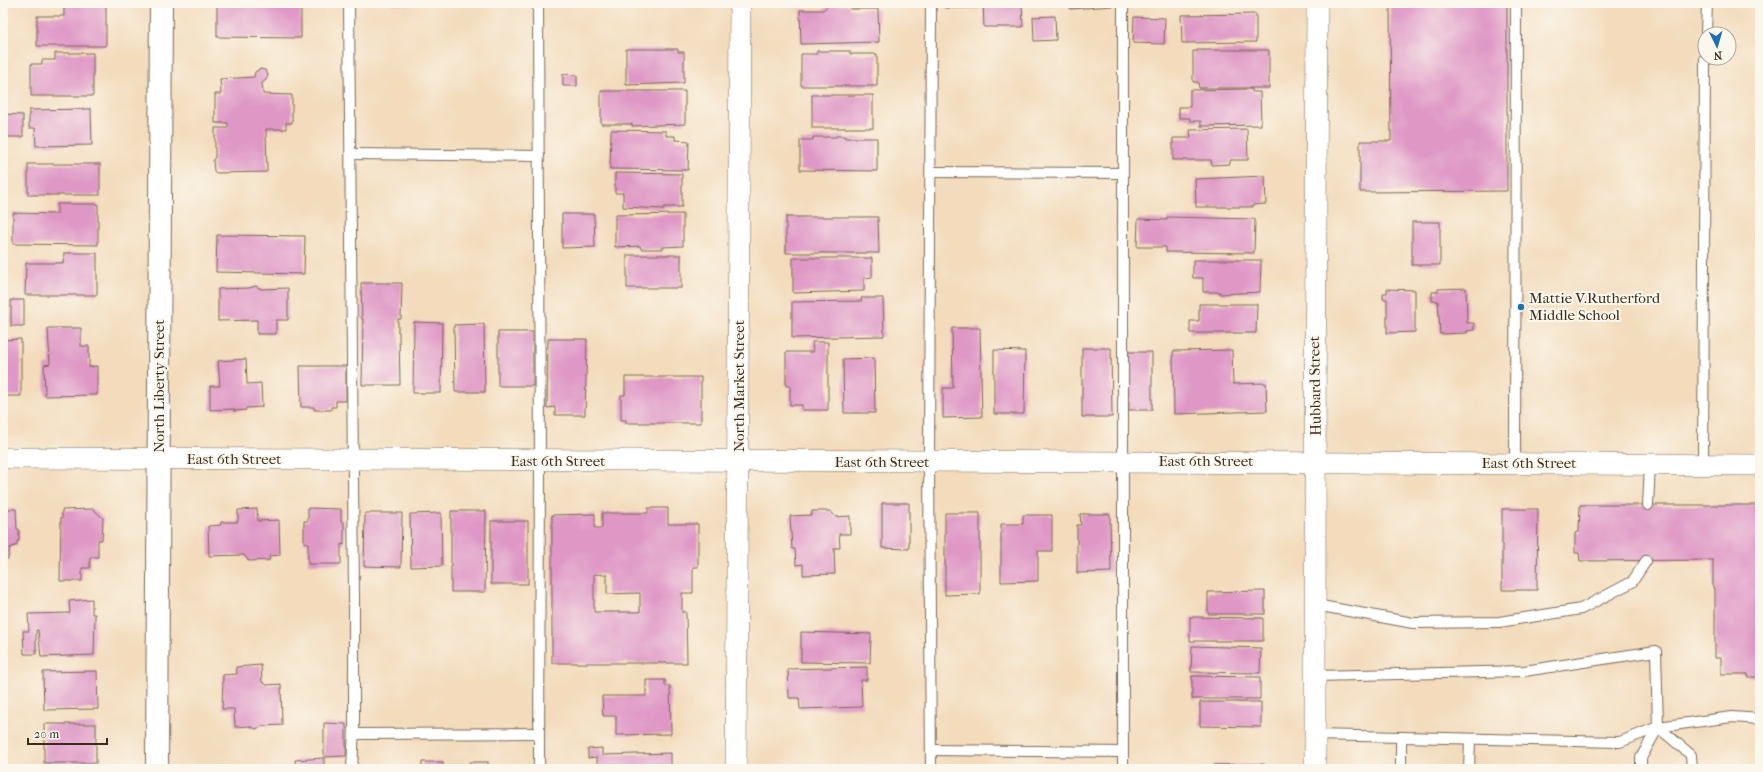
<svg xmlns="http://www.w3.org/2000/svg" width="1763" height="772" font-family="'IM FELL French Canon',serif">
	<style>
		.building { fill: #df98c6; fill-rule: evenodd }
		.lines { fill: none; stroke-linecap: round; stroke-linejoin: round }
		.lane-casing { stroke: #7b6855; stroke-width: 12 }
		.street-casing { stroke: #7b6855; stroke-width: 22 }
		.secondary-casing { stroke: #7b6855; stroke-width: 24 }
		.lane { stroke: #fff; stroke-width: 10 }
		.street { stroke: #fff; stroke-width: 21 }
		.secondary { stroke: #fff; stroke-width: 22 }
		.poi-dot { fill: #1f6fb2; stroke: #fbf7ec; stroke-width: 1.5 }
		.labels { text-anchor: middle; stroke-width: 4; stroke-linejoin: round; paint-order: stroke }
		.poi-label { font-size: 15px; fill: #3b2a1e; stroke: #fbf7ec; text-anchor: start }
		.street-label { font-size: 15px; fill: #3b2a1e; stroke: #fbf7ec }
	</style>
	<rect width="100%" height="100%" fill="#fbf7ec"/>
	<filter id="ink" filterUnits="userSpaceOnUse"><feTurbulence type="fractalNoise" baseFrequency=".025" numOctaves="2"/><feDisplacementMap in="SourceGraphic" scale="8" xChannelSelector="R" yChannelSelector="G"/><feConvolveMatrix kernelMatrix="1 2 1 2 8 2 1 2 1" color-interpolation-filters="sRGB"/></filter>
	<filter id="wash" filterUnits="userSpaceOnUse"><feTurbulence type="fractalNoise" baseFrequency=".012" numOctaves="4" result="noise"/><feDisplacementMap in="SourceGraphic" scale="16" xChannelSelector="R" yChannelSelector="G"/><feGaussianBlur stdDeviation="0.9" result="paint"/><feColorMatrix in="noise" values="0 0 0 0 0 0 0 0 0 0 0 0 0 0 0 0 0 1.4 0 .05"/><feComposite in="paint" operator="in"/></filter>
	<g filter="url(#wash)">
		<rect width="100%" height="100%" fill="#f3dbbc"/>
		<g id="blocks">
			<!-- building -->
			<g class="building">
				<path d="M64,3h42v43h-69v-30h27z"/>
				<path d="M217,3l84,1v34l-84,-1z"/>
				<path d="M392,3h34v1l-34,1z"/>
				<rect x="945" y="3" width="33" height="5"/>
				<path d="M983,3h39l1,24h-39z"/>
				<path d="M1070,3h42l1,3 -43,3z"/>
				<path d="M1390,3h117v188l-147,1v-51h31z"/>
				<path d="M829,5h21v4h28l1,33 -78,2 -1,-34h23z"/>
				<path d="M1256,14v28l-74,1 -1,-28z"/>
				<path d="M1055,16l1,24 -22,1 -1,-24z"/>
				<path d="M1134,17l31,1 -1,26 -31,-1z"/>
				<path d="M626,49h52v3h6v31l-58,2z"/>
				<path d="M1197,50h72v38h-70l-1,-6h-5v-31h5z"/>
				<path d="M817,51h33v3h27v32h-76v-32h16z"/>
				<path d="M55,53h38v43h-62v-32h11v-4h13z"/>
				<path d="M260,69l5,1 3,5 -2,5 -4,3 1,11 29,1v28h-6v6h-20l1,43 -51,1 -2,-2 -1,-11 2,-3v-29h13v-5h-13v-29h6l-1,-15 34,-2 1,-5z"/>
				<path d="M563,74l14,1v11h-14z"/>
				<path d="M1252,89v3h8l1,33 -60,1v-5h-11v-3h-11v-11h11v-17z"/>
				<path d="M601,91h84v33l-53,2v-2h-31z"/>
				<rect x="812" y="95" width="61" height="33"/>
				<path d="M91,109l1,36 -56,1 -1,-18h-6v-18z"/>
				<path d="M3,114l20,1v22h-20z"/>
				<path d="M1247,129l1,31h-18v4l-18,1 -1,-5h-38v-22h18l-1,-8z"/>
				<path d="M611,130l55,1v5h9v4l14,1 -1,29 -78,-1z"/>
				<path d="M836,136h9v2h32v33l-77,-1v-30h13v-3h23z"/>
				<rect x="28" y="164" width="72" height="31"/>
				<path d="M615,173l67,1v33h-18v2l-41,-2v-14h-8z"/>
				<path d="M1265,176l1,28 -13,1v2h-57l-1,-28z"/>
				<path d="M57,204h41v41l-85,-1v-31l44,1z"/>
				<path d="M562,214h32l1,33 -33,1z"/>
				<path d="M683,214v32l-20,1v2h-22l-1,-3 -25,1v-32z"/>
				<path d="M786,217h92l1,36h-93z"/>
				<path d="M1167,217l88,2 -1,34 -88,-1v-5h-29l1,-28 29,1z"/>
				<rect x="1412" y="222" width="28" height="43"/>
				<path d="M217,235l88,1 -1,38 -88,-2z"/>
				<path d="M64,253h33v42h-72l1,-32h37z"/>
				<rect x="627" y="255" width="54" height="33"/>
				<path d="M793,258h79v19l-8,1v13l-71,2z"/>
				<path d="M1193,260h68l-1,32 -40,2v-2h-17v-14h-10z"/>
				<path d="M361,283h41l-1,36h-3v13h1l1,53h-38l1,-66h-1z"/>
				<path d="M256,286l5,3 27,-1v32h-12v14h-19v-14l-39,1v-32l31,-1z"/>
				<path d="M1466,288l1,35h7v7l-7,1v2l-27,1 -2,-33h-6v-9h6v-3z"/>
				<path d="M1387,289l28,1v42l-28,1v-34h-4v-6h4z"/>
				<path d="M861,298h22l1,38 -92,2v-36l70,-1z"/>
				<rect x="11" y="300" width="13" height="26"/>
				<path d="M1199,304h58l-1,29h-66v-12h9z"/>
				<path d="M414,322l28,1 -1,70h-28z"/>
				<path d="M484,324l1,68h-30l-1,-67z"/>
				<path d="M48,328h33v18h8v21l8,-1v29l-52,1 -1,-31 6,-1z"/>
				<path d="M952,328h28l2,89 -39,1v-30h10z"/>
				<rect x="498" y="332" width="35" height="54"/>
				<path d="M21,339v57h-18v-56z"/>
				<path d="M548,339h39l-2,76h-30v-8l-8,1z"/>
				<path d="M812,342h16v68h-26v-5h-12v-19h-4v-34h27z"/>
				<path d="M1082,348h29l1,69h-30z"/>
				<path d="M994,350l31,1 -1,63h-30z"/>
				<path d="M1232,350l1,34 33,-1 1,28 -93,3 -1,-63z"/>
				<path d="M1128,352h24v58h-23z"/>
				<path d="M874,358l1,55h-31l-1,-54z"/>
				<path d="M246,359l1,25 14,-1 1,24 -16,1v2l-12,1v-2l-24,1v-24h10l-2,-25z"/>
				<path d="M300,366h46v35h-10v6h-5v3h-17v-3h-13z"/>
				<path d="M625,377h76v46h-75v-3h-5v-25h4z"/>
				<path d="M882,503h27v46l-27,-1z"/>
				<path d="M1580,505h180v172h-12v-3h-27v-16h-6v-70h-2v-28l-133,1 -1,-8h-4v-20l4,-1z"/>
				<path d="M308,508l33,1v13h3v23l-3,-1v20h-33v-21l-4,-1v-21h4z"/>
				<path d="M648,508h20v16h30v43h-5v26h-11v19h4l1,51h-135v-148l43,-1v14h7v-15h46zM594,574l13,1v19l33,-1v19h-46z"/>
				<path d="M3,509h13l1,20h2v12h-2v4l-7,3 -2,11h-5z"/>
				<path d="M93,509l10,9 -1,22h-4v17h-8v11h-8v13h-22l1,-64 1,1v-8z"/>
				<path d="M257,509l1,12 21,-1 1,35 -11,1 1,4 -21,1 -5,-6 -35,1 -1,-30 13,-1v-3h17v-12z"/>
				<path d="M1502,509h36l-1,81h-35z"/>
				<path d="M451,511h35l-1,81h-34z"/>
				<path d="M812,511h19l4,6 15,-1v18h-11l1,14h-6l1,26 -32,1v-11l-7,1 -1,-16h-3l-2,-33 22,-1z"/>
				<path d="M365,513h37l-1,54 -37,-1z"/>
				<path d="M441,513l1,53 -31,1 -1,-53z"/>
				<path d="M945,513h35v81l-35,1z"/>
				<path d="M1080,514h30l1,58 -34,1v-48h4z"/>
				<path d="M1023,515h29v36h-14v30l-37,1v-58h22z"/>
				<rect x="491" y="521" width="37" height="63"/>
				<path d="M1265,591v23h-57v-22z"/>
				<path d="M92,599v15h3l-1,41 -53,2 -3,-27h-2v24h-12l-1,-23h6l-1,-17 42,-1 -1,-12z"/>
				<path d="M1190,617l73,1v23h-73z"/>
				<path d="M801,632l70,2 -1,29 -69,-1z"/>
				<path d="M1192,646l69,2 -1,25 -69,-1z"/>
				<path d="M261,665l1,17 5,3 14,-1 1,41 -20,1 -6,3 -7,-3 -14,1 -1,-18h-12l1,-34 14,-1 -1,-7z"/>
				<path d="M867,667v13h-6l1,27 -62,2 -1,-11h-10l-1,-29z"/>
				<path d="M97,671l1,38 -54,1 -1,-38z"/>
				<path d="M1192,676l68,1v22h-68z"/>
				<path d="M646,680h19v6h5l1,48 -55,1v-19h-13l-1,-20h44z"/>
				<path d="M1200,702h61v25l-61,-1z"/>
				<path d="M324,723l22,1v32l-22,1z"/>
				<rect x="44" y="724" width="52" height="39"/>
				<path d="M602,748v7l69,-2v16h-74v-12l-9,1v-9z"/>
				<path d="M324,758v11h-28l-1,-9z"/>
				<rect x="422" y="762" width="21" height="7"/>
				<rect x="470" y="762" width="18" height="7"/>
				<path d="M1264,764l1,5h-51v-4z"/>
				<path d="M368,766l38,1v2h-38z"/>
			</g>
		</g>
	</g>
	<g filter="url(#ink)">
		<use href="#blocks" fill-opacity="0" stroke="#7b6855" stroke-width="1"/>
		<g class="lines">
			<!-- lane casing -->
			<g class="lane-casing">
				<g id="lane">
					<path d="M349,3l5,592v133l-2,41"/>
					<path d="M538,3l2,458 -1,308"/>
					<path d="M1706,34l1,-31"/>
					<path d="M351,154l188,2"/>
					<path d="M931,172l192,1"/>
					<path d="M1515,463l1,-460"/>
					<path d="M1703,465l2,-407"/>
					<path d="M1648,505l2,-41"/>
					<path d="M1316,605l97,18 86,-1 82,-13 51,-27 14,-21"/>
					<path d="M1316,676l208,-5 132,-20 2,76 74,-10 28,2"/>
					<path d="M1658,727l33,28 1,14"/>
					<path d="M354,734l185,-1"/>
					<path d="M1315,735l305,7 38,-15"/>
					<path d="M931,750l192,2"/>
					<path d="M931,769l-2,-307 2,-459"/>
					<path d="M1123,769v-766"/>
					<path d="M1401,769v-32"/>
					<path d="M1469,769l1,-30"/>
					<path d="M1641,769v-11l17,-31"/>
				</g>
			</g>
			<!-- street casing -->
			<g class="street-casing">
				<g id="street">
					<path d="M3,458c586,4 1171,1 1757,7"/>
					<path d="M736,769l4,-766"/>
					<path d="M1315,769c0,-255 0,-511 2,-766"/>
				</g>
			</g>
			<!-- secondary casing -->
			<g class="secondary-casing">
				<path id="secondary" d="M157,769l4,-766"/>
			</g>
			<!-- lane -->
			<use href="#lane" class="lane"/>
			<!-- street -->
			<use href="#street" class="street"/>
			<!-- secondary -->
			<use href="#secondary" class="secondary"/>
		</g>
	</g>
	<!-- markers -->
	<circle class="poi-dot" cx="1521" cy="307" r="4"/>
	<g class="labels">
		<!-- poi labels -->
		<g class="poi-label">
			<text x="1529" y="303">Mattie V.Rutherford<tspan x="1529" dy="17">Middle School</tspan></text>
		</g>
		<!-- street labels -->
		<g class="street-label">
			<text transform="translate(159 386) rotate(-90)" y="5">North Liberty Street</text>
			<text transform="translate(739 386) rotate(-90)" y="5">North Market Street</text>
			<text transform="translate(1315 386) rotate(-91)" y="5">Hubbard Street</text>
			<text x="234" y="464">East 6th Street</text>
			<text x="558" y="466">East 6th Street</text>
			<text x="1206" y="466">East 6th Street</text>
			<text x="882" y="467">East 6th Street</text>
			<text x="1529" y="468">East 6th Street</text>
		</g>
	</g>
	<!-- margin -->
	<rect width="1763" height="772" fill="none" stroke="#fbf7ec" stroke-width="16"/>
	<!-- north arrow -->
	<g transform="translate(1717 46) rotate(175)"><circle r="19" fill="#fbf7ec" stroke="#aea59a"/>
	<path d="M0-3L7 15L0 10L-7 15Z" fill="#1f6fb2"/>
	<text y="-6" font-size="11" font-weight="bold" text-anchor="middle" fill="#3b2a1e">N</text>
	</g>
	<!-- scale -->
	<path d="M28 738v6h79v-6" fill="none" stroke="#3b2a1e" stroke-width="2"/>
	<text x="34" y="738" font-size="12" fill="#3b2a1e" stroke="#fbf7ec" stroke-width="3" paint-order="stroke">20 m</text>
</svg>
